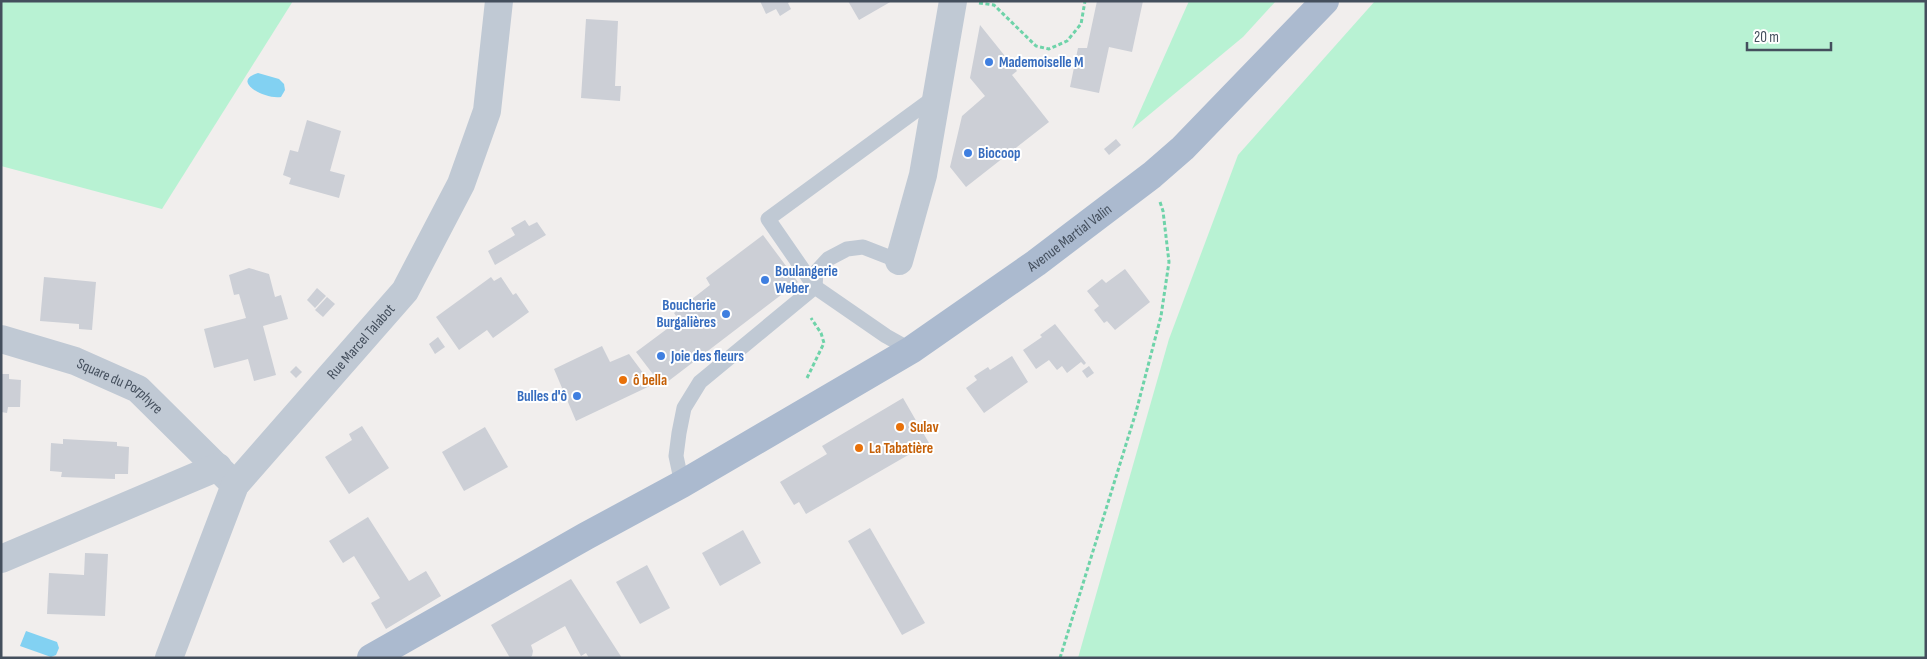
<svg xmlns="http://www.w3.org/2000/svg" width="1927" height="659" font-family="'Sofia Sans Condensed',sans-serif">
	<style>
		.green { fill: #b8f2d3 }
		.water { fill: #82d1f2 }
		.building { fill: #cccfd6 }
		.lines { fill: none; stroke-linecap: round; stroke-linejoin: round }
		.path { stroke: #6ed3a9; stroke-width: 3; stroke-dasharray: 4 2.5; stroke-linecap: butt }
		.service { stroke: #c0c9d4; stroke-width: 15 }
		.minor { stroke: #c0c9d4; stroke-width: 28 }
		.primary { stroke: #abbacf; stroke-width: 28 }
		.shop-dot { fill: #3f7fe0; stroke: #fff; stroke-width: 2 }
		.food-dot { fill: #e8710a; stroke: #fff; stroke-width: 2 }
		.labels { text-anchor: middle; stroke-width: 4; stroke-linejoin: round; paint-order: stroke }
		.shop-label { font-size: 15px; font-weight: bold; fill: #366cbe; stroke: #fff; text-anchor: start }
		.street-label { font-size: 15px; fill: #444f5d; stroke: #fff }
		.food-label { font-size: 15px; font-weight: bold; fill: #c56008; stroke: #fff; text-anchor: start }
	</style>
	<rect width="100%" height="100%" fill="#f1eeed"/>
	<!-- green -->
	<g class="green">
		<path d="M1,1h292l-131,208 -161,-43z"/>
		<path d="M1189,1h87l-33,36 -111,92z"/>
		<path d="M1375,1h551v657h-848l91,-319 69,-184z"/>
	</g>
	<!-- water -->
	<g class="water">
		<path d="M258,73l21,6 5,5 1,6 -4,7c-16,3 -51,-16 -23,-24z"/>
		<path d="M26,631l31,11 2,6 -3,7 -5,2 -31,-11z"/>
	</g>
	<!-- building -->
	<g class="building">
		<path d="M760,1h31l-3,2 3,6 -11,7 -4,-7 -10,5z"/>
		<path d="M848,1h44l-33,19z"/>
		<path d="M1097,1h46l-11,51 -23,-5 -10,46 -29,-6 8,-39h9z"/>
		<path d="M586,19l32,2 -3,65h6l-1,15 -39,-3z"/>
		<path d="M980,25l37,46 -5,4 37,47 -83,65 -16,-20 12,-51 23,-20 -15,-18z"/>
		<path d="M307,120l34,11 -11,40 15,4 -6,23 -50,-14 2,-6 -8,-3 7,-25 8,2z"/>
		<path d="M1116,139l5,6 -12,10 -5,-6z"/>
		<path d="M525,220l4,6 8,-4 9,13 -51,30 -7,-14 27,-16 -4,-7z"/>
		<path d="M763,235l35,47 -136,104 -26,-34 43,-32 -5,-7 36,-28 -4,-7z"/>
		<path d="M249,268l20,6 6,23 6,-2 7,24 -25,7 13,49 -22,6 -6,-22 -34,9 -10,-39 42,-11 -7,-24 -5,1 -5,-20z"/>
		<path d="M1125,269l25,33 -35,28 -8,-9 -3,2 -10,-13 5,-4 -12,-15 15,-12 4,4z"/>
		<path d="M44,277l52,5 -4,48 -13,-1v-5l-39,-3z"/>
		<path d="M491,277l3,4 7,-4 12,18 3,-2 13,19 -36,26 -6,-8 -28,20 -23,-33z"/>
		<path d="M317,288l9,8 -11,12 -8,-8z"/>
		<path d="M327,297l8,7 -12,13 -8,-7z"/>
		<path d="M1055,324l31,39 -2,2 -3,-3 -14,11 -5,-7 -5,4 -8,-10 -13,9 -13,-19 19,-13 -2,-2z"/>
		<path d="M438,337l7,10 -10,7 -6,-10z"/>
		<path d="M602,346l8,16 19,-8 23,31 -76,36 -22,-52z"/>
		<path d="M1012,356l16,26 -44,31 -18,-25 11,-8 -3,-4 14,-9 2,3z"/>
		<path d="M296,366l6,6 -6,6 -6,-6z"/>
		<path d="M1089,366l5,7 -7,5 -5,-7z"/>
		<path d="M1,374h8v5l12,1 -1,27h-12l-1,6 -6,-1z"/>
		<path d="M903,398l26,45 -123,71 -7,-12 -5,3 -14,-23 47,-28 -5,-8z"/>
		<path d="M362,426l27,42 -40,26 -24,-37 27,-17 -3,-6z"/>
		<path d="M485,427l23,40 -44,24 -22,-39z"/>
		<path d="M63,439l54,3v4l12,1 -1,27h-13v5l-54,-2 1,-5 -12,-1 1,-28 12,1z"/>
		<path d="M368,517l41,64 17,-10 15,25 -55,33 -15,-26 9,-5 -26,-42 -11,7 -14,-22z"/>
		<path d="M870,528l55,95 -23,12 -54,-94z"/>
		<path d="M743,530l18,33 -41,23 -18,-33z"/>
		<path d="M85,553l23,1 -3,62 -58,-2 2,-41 35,2z"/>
		<path d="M647,565l23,43 -30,16 -24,-42z"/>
		<path d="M571,579l51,79h-33l-3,-5 -5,3 -16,-30 -34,19 2,6 -1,5 -3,2h-19l-19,-33z"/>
	</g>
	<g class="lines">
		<!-- path -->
		<g class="path">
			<path d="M979,3l15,2 42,41 13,3 18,-8 14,-17 4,-23"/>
			<path d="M807,378l17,-35 -3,-10 -10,-15"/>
			<path d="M1060,658l76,-246 25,-96 8,-54 -6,-51 -3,-9"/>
		</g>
		<!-- service -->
		<g class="service">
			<path d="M911,350l-25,-14 -71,-49 -47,-68 168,-123"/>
			<path d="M682,484l-6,-28 3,-23 5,-25 16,-26 115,-95 1,-15 12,-13 19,-10 16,-2 36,14"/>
		</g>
		<!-- minor -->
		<g class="minor">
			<path d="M899,261l24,-86 30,-174"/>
			<path id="s1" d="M1,339l74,22 63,28 97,96"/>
			<path d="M1,559l217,-92"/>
			<path id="s2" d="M169,658l66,-173 170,-194 56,-107 26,-73 12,-110"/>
		</g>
		<!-- primary -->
		<path class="primary" id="s3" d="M371,658l215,-122 96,-52 229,-134 125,-87 116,-88 31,-27 142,-147"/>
	</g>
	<!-- markers -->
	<g class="shop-dot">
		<circle cx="989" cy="62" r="5"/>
		<circle cx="968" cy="153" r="5"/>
		<circle cx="765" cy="280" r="5"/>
		<circle cx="726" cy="314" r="5"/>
		<circle cx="661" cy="356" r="5"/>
		<circle cx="577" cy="396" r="5"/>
	</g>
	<g class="food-dot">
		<circle cx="623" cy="380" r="5"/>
		<circle cx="900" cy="427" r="5"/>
		<circle cx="859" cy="448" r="5"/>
	</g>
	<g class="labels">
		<!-- shop labels -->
		<g class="shop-label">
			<text x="999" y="67">Mademoiselle M</text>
			<text x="978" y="158">Biocoop</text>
			<text x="775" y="276">Boulangerie<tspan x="775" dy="17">Weber</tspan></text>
			<text x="716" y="310" text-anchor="end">Boucherie<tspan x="716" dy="17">Burgalières</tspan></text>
			<text x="671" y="361">Joie des fleurs</text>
			<text x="567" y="401" text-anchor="end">Bulles d'ô</text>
		</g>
		<!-- street labels -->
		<g class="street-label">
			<text dy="5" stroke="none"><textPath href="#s3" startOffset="816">Avenue Martial Valin</textPath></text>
			<text dy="5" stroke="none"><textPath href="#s2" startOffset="376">Rue Marcel Talabot</textPath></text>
			<text dy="5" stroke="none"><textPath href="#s1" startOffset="129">Square du Porphyre</textPath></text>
		</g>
		<!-- food labels -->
		<g class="food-label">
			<text x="633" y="385">ô bella</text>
			<text x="910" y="432">Sulav</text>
			<text x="869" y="453">La Tabatière</text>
		</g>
	</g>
	<!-- border -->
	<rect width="1927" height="659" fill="none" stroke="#444f5d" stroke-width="5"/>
	<!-- scale -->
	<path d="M1747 42v8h84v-8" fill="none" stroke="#444f5d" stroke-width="2.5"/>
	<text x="1754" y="42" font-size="15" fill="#444f5d" stroke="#ffffff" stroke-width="4" paint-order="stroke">20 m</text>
</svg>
